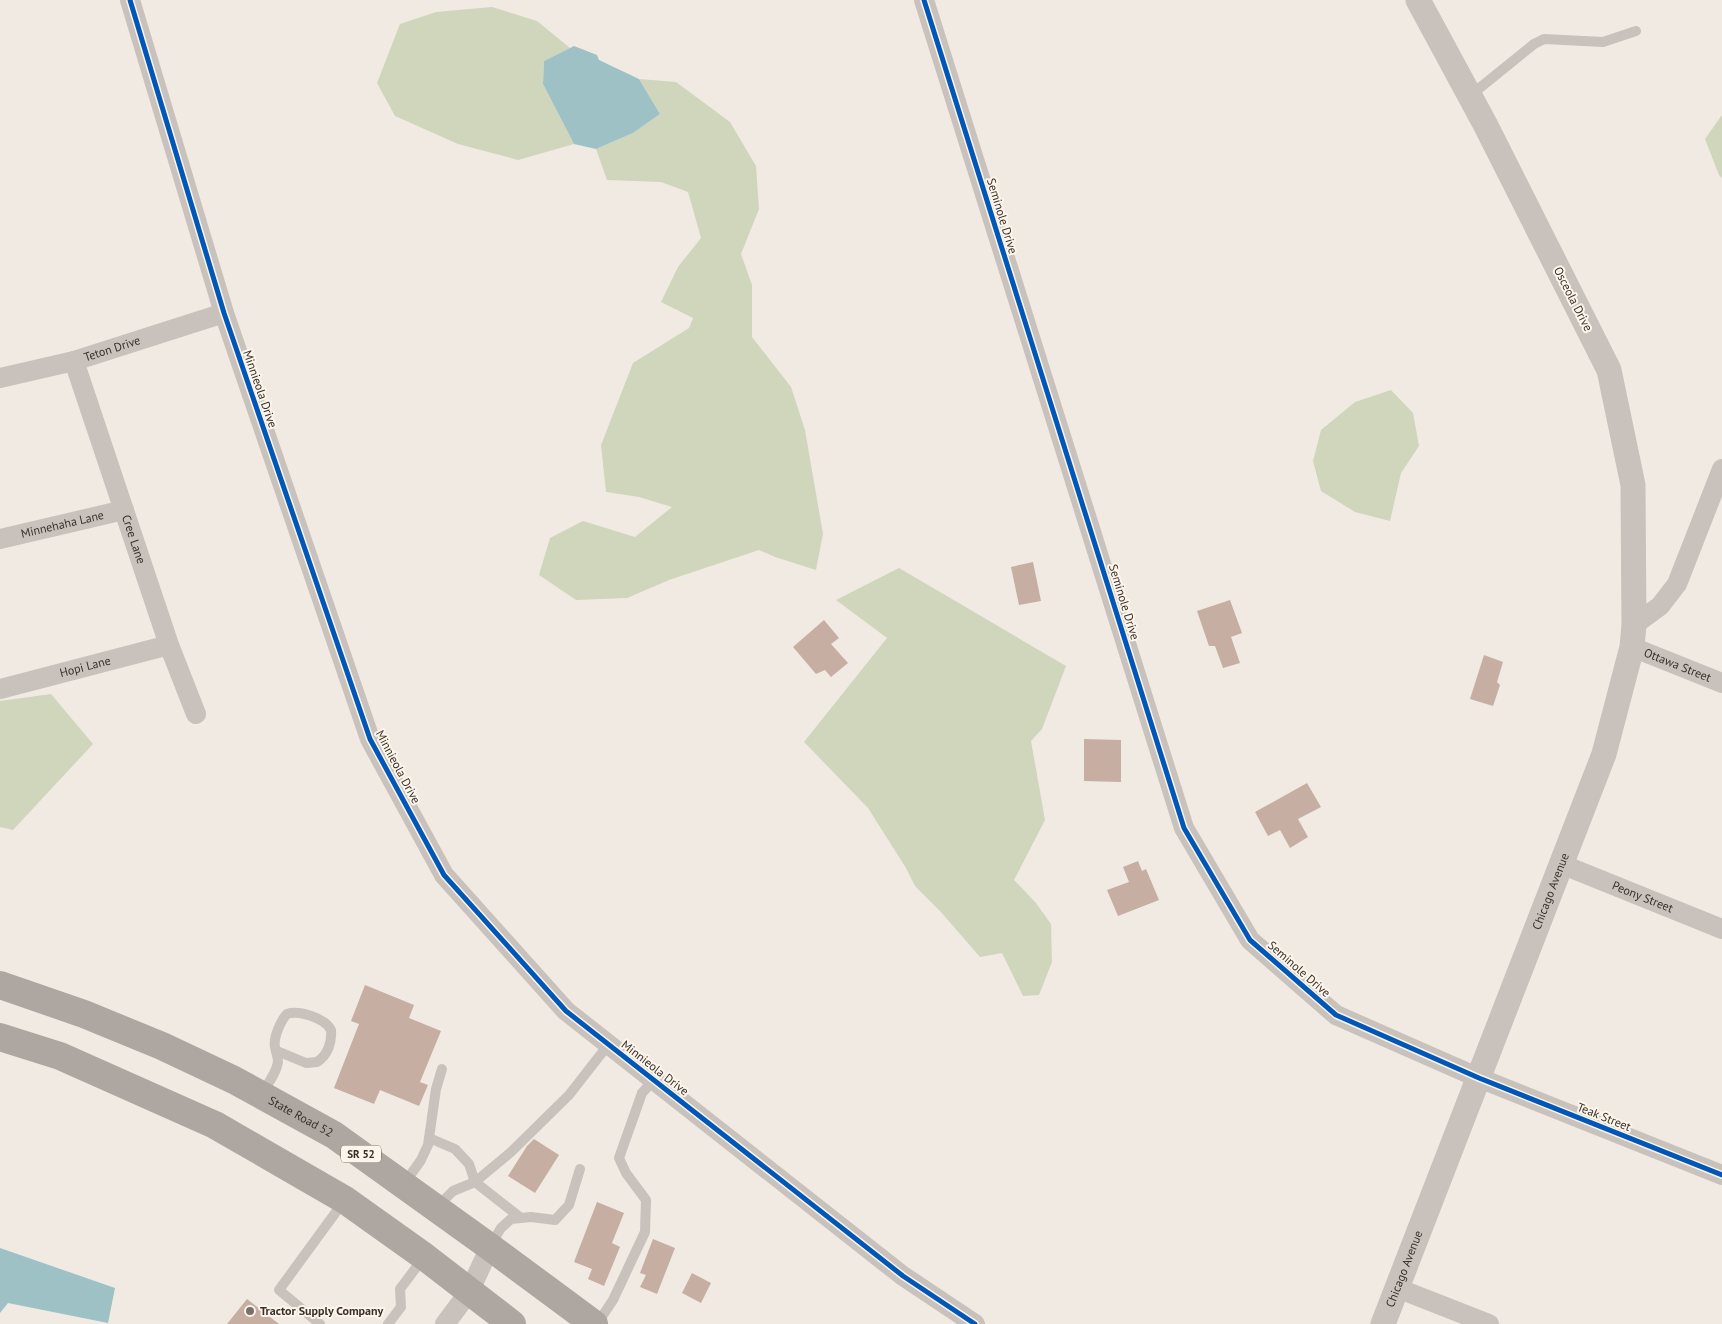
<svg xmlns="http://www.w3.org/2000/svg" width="1722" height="1324" font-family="'PT Sans',sans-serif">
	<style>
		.green { fill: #d0d6bb }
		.water { fill: #9dc1c4 }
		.building { fill: #c6aea3 }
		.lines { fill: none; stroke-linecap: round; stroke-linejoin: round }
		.service { stroke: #c9c2bc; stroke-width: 10 }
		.minor { stroke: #c9c2bc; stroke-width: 20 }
		.tertiary { stroke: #c9c2bc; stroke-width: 25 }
		.primary { stroke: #aea7a1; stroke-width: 28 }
		.cycleway-casing { stroke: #fcf5eb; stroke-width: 8 }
		.cycleway { stroke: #0057b8; stroke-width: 5 }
		.poi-dot { fill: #7a706a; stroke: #fcf5eb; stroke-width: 2 }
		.labels { text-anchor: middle; stroke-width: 4; stroke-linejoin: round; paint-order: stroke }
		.shield { fill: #fcf5eb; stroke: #756a63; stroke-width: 1 }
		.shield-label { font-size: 11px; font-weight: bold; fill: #3b2f29 }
		.street-label { font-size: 12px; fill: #3b2f29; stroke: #fcf5eb }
		.poi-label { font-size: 12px; font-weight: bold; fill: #3b2f29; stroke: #fcf5eb; text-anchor: start }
	</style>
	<rect width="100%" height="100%" fill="#f0eae3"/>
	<!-- green -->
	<g class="green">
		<path d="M492,7l45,14 33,27 -26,13 -1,23 31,60 -56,16 -60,-16 -63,-28 -18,-33 23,-59 36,-12z"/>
		<path d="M639,79l37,3 54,40 26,44 3,43 -18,45 11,31v52l39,50 14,43 18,104 -7,36 -41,-13 -16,-7 -90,30 -42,18 -51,2 -37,-25 11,-37 33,-17 52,16 37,-30 -33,-10 -33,-5 -5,-47 32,-82 56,-35 4,-10 -32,-16 17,-35 23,-29 -13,-46 -27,-10 -54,-2 -11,-31 37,-16 27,-19z"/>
		<path d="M1722,115v63l-3,-3 -14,-36z"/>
		<path d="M1391,390l22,23 6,33 -18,27 -11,48 -35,-9 -34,-21 -8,-30 8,-31 34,-28z"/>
		<path d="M899,568l167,98 -24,63 -11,12 14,79 -31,60 22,23 15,21 1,38 -13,33 -16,1 -21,-43 -22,4 -40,-46 -25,-25 -9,-18 -38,-60 -64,-66 83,-104 -51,-38z"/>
		<path d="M51,694l42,50 -80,86 -13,-3v-126z"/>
	</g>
	<!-- water -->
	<g class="water">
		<path d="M574,46l23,9 2,5 40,19 21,35 -27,19 -37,16 -22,-5 -31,-60 1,-23z"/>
		<path d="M0,1248l115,40 -7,35 -100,-20 -8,10z"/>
	</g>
	<!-- building -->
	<g class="building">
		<path d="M1033,562l8,39 -22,4 -8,-38z"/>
		<path d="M1230,600l12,33 -11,4 9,26 -17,5 -8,-22h-6l-12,-35z"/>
		<path d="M824,620l15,18 -8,6 17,19 -17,14 -6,-7 -9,4 -23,-27z"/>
		<path d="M1484,655l19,7 -6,20 3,3 -7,21 -23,-7z"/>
		<path d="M1084,739l37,1v42l-37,-1z"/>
		<path d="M1307,783l14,24 -23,12 10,18 -18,11 -10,-18 -12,6 -13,-24z"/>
		<path d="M1138,861l4,10 4,-2 13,31 -41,16 -11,-26 22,-8 -6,-15z"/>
		<path d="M365,985l49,20 -5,13 32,13 -21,51 8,3 -9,21 -39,-16 -6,14 -40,-16 25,-64 -8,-3z"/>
		<path d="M534,1139l25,16 -24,38 -27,-17 19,-30z"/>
		<path d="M597,1202l27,11 -12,30 8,4 -16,39 -16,-7 4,-10 -18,-7z"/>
		<path d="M653,1239l22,9 -18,46 -17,-7 6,-12 -6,-2z"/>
		<path d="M692,1273l19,10 -10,20 -19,-10z"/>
		<path d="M247,1299l32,25h-52z"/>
	</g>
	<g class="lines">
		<!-- service -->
		<g class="service">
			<path d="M1471,95l63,-51 10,-5 59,3 33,-11"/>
			<path d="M261,1094c6,-9 15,-20 17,-32 0,-6 -2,-9 -3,-15 -2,-9 6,-27 12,-33 12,-4 38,4 44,16 1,12 -3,25 -14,32l-11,1 -29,-12"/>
			<path d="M429,1138l26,11 14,15 6,18 46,36"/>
			<path d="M404,1184l17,-24 7,-15 8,-56 6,-20"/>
			<path d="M437,1207l16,-16 22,-9 36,-30 58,-57 39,-50"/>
			<path d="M490,1246l11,-18 10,-9 20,-2 24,3 14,-15 11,-36"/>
			<path d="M320,1324l-41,-34 65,-89"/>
			<path d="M388,1324l13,-17 -1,-18 24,-32"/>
			<path d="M597,1324l16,-24 32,-68 1,-32 -20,-27 -7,-15 23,-65 12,-13"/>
		</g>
		<!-- minor -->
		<g class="minor">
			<path d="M130,0l94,313 146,426 74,136 122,136 337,265 72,48"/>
			<path d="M924,0l260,828 66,112 86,75 143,63 243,97"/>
			<path id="s1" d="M74,361l95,284 27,69"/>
			<path id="s2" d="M0,378l74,-17 150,-48"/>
			<path id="s3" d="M0,539l124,-29"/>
			<path d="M1634,625l26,-19 17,-22 45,-115"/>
			<path id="s4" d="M1632,647l90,36"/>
			<path id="s5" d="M0,689l169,-44"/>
			<path id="s6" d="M1561,864l161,65"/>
			<path d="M1397,1288l92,36"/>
			<path d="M445,1324l24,-32 21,-45"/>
		</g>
		<!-- tertiary -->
		<path class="tertiary" id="s7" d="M1383,1324l221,-570 28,-107 2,-22 -1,-140 -24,-115 -124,-246 -67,-124"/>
		<!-- primary -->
		<g class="primary">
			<path id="s8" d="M0,985l84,29 78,32 72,34 100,55 156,112 104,77"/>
			<path d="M0,1037l60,19 155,69 130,75 80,57 87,67"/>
		</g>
		<!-- cycleway casing -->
		<g class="cycleway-casing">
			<g id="cycleway">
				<path d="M130,0l94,313 146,426 74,136 122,136 337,265 72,48"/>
				<path d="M924,0l260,828 66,112 86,75 143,63 243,97"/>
			</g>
		</g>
		<!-- cycleway -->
		<use href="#cycleway" class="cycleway"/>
	</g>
	<!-- markers -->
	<circle class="poi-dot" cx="250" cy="1311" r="5"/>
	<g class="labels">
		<!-- shield labels -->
		<rect class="shield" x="341" y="1145.5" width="40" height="17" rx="4"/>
		<g class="shield-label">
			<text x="361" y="1158">SR 52</text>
		</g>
		<!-- street labels -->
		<g class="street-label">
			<text transform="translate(1002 216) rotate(73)" y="4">Seminole Drive</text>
			<text transform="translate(1573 299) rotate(63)" y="4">Osceola Drive</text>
			<text dy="4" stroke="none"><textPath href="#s2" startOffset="116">Teton Drive</textPath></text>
			<text transform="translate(260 389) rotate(71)" y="4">Minnieola Drive</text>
			<text dy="4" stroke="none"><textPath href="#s3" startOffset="64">Minnehaha Lane</textPath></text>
			<text dy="4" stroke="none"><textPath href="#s1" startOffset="188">Cree Lane</textPath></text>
			<text transform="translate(1124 602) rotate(73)" y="4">Seminole Drive</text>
			<text dy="4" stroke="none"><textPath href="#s4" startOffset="49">Ottawa Street</textPath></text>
			<text dy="4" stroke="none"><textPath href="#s5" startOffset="88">Hopi Lane</textPath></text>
			<text transform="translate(398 767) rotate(62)" y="4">Minnieola Drive</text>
			<text dy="4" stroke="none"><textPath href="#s7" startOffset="464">Chicago Avenue</textPath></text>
			<text dy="4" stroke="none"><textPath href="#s6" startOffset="88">Peony Street</textPath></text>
			<text transform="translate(1299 969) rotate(41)" y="4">Seminole Drive</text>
			<text transform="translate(655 1068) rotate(38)" y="4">Minnieola Drive</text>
			<text dy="4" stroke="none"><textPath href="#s8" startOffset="329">State Road 52</textPath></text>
			<text transform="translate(1604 1117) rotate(22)" y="4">Teak Street</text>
			<text dy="4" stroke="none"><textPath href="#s7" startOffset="59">Chicago Avenue</textPath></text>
		</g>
		<!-- poi labels -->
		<g class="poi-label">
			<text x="260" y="1315">Tractor Supply Company</text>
		</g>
	</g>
</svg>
